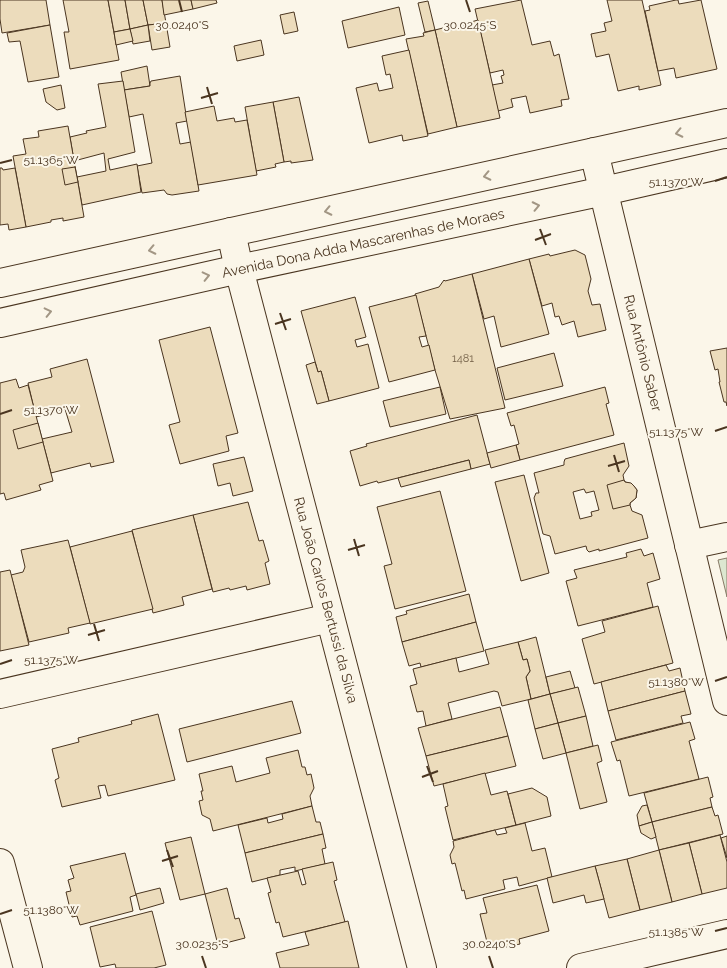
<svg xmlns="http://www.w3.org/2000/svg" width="727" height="968" font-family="Raleway,sans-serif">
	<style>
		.green { fill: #dce7d0; stroke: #887966 }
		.building { fill: #ecdcbc; stroke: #4a3520; fill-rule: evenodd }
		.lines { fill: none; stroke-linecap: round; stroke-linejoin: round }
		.minor-casing { stroke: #4a3520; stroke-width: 30 }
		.major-casing { stroke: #4a3520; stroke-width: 30 }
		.minor { stroke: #fbf6e9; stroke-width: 28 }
		.major { stroke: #fbf6e9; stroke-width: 28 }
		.oneway { stroke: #a29684 }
		.ticks { fill: none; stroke: #4a3520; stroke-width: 2 }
		.labels { text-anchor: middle; stroke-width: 4; stroke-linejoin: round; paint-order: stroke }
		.number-label { font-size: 11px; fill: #725f47 }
		.street-label { font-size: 14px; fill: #4a3520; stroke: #fbf6e9 }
		.ticks-label { font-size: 12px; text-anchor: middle; fill: #4a3520; stroke: #fbf6e9; stroke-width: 4; stroke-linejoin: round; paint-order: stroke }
	</style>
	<rect width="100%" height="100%" fill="#fbf6e9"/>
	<!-- green -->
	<path class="green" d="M727,558v39l-9,-37z"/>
	<!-- building -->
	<g class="building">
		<path d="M0,0h46l4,25 -48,8 -2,-14z"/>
		<path d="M63,0h45l11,60 -49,9 -6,-37h5z"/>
		<path d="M108,0h17l5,29 -16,3z"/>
		<path d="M125,0h18l5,25 -18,4z"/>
		<path d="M143,0h19l4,23 -18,2z"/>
		<path d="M162,0h29l2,9 -29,6z"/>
		<path d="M191,0h25l1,3 -24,6z"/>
		<path d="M521,0l11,45 18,-4 4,15 5,-2 10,45 -8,1 1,6 -32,7 -4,-17 -15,3 2,8 -15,4 -6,-26 11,-2 -2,-7 3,-1 -1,-5 -13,3 -15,-64z"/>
		<path d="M607,0h35l19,85 -22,5v-4l-21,5 -9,-37 -13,3 -5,-23 15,-3 -2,-8 8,-2z"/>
		<path d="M676,0h2l1,4 22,-4 16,69 -41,9 -2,-10 -16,3 -13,-60 5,-1 -1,-4z"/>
		<path d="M428,1l7,29 -10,2 -7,-29z"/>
		<path d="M399,7l6,28 -57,13 -6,-27z"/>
		<path d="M294,12l4,19 -14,3 -4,-19z"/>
		<path d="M478,20l22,98 -43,9 -22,-97 8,-2 3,3 18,-4v-3z"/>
		<path d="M166,23l4,24 -18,3 -4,-25z"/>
		<path d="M50,25l9,52 -31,5 -8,-41 -11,1 -2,-9z"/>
		<path d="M148,25l2,16 -17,3 -3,-15z"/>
		<path d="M130,29l3,12 -17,4 -2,-13z"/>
		<path d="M435,30l22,97 -29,7 -22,-95 18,-3 -1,-3z"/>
		<path d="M261,40l3,15 -27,6 -3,-15z"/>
		<path d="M409,50l19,86 -25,5 -1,-6 -33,8 -13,-55 21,-5 2,8 14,-3 -3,-14 -4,1 -4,-19z"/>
		<path d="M147,66l3,20 -26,4 -3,-18z"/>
		<path d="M180,76l7,45 -11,2 4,21 11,-2 8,49 -27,4 -5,-1 -3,-4 -22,3 -5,-27 15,-3 -9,-49 -14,3 -5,-27 26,-4v-3l1,-2z"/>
		<path d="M123,81l12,71 -27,7 2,11 27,-6 4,28 -59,13 -5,-28 29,-6 -2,-18 -30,8 -4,-24 17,-4 -1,-2 20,-4 -8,-43z"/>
		<path d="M61,85l4,23 -8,2 -11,-8 -3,-13z"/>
		<path d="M299,97l14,63 -22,3v-2l-7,1 -11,-60z"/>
		<path d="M273,102l11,60 -9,2 1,3 -20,4 -11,-64z"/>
		<path d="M214,106l3,15 17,-3 1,4 12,-2 10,55 -59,10 -13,-73z"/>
		<path d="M68,126l16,91 -21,4v-3l-12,2v2l-25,5 -13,-71 13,-2 -3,-15 16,-2 -1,-6z"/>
		<path d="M75,167l3,15 -13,3 -3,-16z"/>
		<path d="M0,168h2l1,2 12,-2 11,59 -17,3 -1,-6 -8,1z"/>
		<path d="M575,250l10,5 6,24 -3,12 4,14 8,-1 6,26 -28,7 -4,-16 -12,4 -3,-9 -4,1 -3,-14 -10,3 -13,-47 20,-5 1,2z"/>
		<path d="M529,259l20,75 -48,13 -7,-31 -10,3 -12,-45z"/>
		<path d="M472,274l33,134 -55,11 -15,-49 -20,-76 24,-7 5,-7 1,1z"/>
		<path d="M416,295l10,41 -7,1 3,10 7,-2 6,25 -46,12 -20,-75z"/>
		<path d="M355,297l11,40 -11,3 2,7 11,-3 11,44 -50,13 -8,-30 -3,1 -17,-61z"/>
		<path d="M210,327l28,106 -12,3 3,15 -49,13 -11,-39 11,-3 -21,-82z"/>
		<path d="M727,348v58l-1,-4h-2l-5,-20h1l-2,-13 -3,1 -5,-19z"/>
		<path d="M554,353l9,33 -58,14 -8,-32z"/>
		<path d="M87,359l27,103 -23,5 -1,-4 -39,10 -9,-34 30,-7 -7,-23 -29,8 -8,-34 24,-6 -2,-8z"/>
		<path d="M315,362l3,10 3,-1 8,30 -12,3 -11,-39z"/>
		<path d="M16,379l3,9 9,-3 25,96 -14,4 2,5 -35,10 -2,-7 -4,1v-111z"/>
		<path d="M440,387l6,27 -56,13 -7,-26z"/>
		<path d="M605,387l4,16 -3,1 8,31 -94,25 -4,-15 3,-1 -5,-19 -3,1 -4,-13z"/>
		<path d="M477,415l13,49 -19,5 -2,-9 -91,23 -1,-2 -17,5 -10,-35 17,-5 -1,-2z"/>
		<path d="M38,423l5,19 -25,7 -5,-19z"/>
		<path d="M624,443l5,23 -6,9 1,5 1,2 7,2 5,6 -1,8 -6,5v2l2,6 10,4 6,23 -49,13v-2l-10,3 -2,-2 -1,-4 -31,8 -5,-18 -7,-2 -9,-36 2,-5h3l-5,-20 30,-8v-3l1,-3zM584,489l2,4 8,-2 5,19 -8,2 1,4 -12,3 -7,-27z"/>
		<path d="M516,445l4,15 -29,8 -4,-15z"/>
		<path d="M244,457l9,34 -20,5 -3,-13 -12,3 -5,-22z"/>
		<path d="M469,460l2,9 -70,18 -3,-9z"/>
		<path d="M524,475l25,98 -28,8 -26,-99z"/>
		<path d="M624,480l1,2 6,1 3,3 3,4 -1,8 -6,5v2l-17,4 -6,-24z"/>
		<path d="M440,491l26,100 -71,18 -11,-43 8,-2 -15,-57z"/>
		<path d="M248,502l11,39 4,-1 6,21 -4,2 5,21 -23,6 -1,-4 -16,4 -1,-2 -16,4 -20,-77z"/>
		<path d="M193,515l19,74 -30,8 2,8 -31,8 -21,-83z"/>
		<path d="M132,531l21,78 -63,15 -20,-77z"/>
		<path d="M68,540l22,83 -22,5 1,5 -40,9 -18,-67 12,-3 2,-5 -4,-17z"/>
		<path d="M641,549l3,7 9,-3 7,26 -13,4 6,24 -75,19 -12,-45 11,-3 -3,-8 53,-13 -1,-4z"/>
		<path d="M10,570l19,75 -29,6v-79z"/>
		<path d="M469,594l7,28 -74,20 -6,-25 11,-3 -1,-3z"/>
		<path d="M658,606l15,57 -79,21 -12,-45 23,-7 -3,-11z"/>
		<path d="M476,622l8,29 -63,16 -1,-4 -11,3 -7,-24z"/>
		<path d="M536,637l14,57 -19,5 -5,-22 4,-6 -3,-12 -4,1 -5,-18z"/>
		<path d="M518,642l5,18 4,-1 3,12 -4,6 5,22 -29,7 -4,-14 -4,-1 -46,12 4,16 -26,7 -3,-15 -6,1 -7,-26 7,-2 -4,-15 43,-11 3,14 30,-8 -4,-14z"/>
		<path d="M666,665l3,6 11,-3 5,23 -77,20 -7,-29z"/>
		<path d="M570,671l5,17 -25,6 -4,-17z"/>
		<path d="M578,687l8,29 -28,7 -8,-29z"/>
		<path d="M685,691l6,23 -10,2 2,7 -67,17 -8,-29z"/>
		<path d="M550,694l8,29 -23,6 -7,-29z"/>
		<path d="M292,701l9,32 -114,29 -8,-33z"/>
		<path d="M500,707l8,29 -82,20 -8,-28z"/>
		<path d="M158,714l17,66 -67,16 -3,-11 -7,1 3,12 -39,9 -7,-27 4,-2 -7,-29 27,-7 -1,-4 54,-14 -1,-3z"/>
		<path d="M586,716l7,30 -27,7 -8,-30z"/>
		<path d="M690,722l5,17 -6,2 10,38 -70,17 -9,-36 -3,1 -6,-19z"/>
		<path d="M558,723l8,30 -23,6 -8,-30z"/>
		<path d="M508,736l8,30 -82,20 -8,-30z"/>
		<path d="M598,745l4,16 -5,2 10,39 -27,7 -14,-56z"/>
		<path d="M298,750l4,17h3l2,8 4,-1 3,14 -4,8 2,10 -99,25 -3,-12 -8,-4 -3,-14 4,-1 -2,-9h2l-4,-17 33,-8 4,16 34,-9 -4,-15z"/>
		<path d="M485,773l6,22 16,-4 9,34 -63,15 -8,-33 3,-1 -5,-22z"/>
		<path d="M708,777l5,20 -3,1 2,9 -60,15 -8,-29z"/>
		<path d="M532,788l15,9 4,19 -35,9 -8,-31z"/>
		<path d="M647,805l5,17 -13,4 -2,-11 5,-9z"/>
		<path d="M312,806l4,16h4l3,12 -78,19 -7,-28 29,-7 1,5 15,-4 -1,-5z"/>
		<path d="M712,807l3,9 3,-1 5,19 -64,16 -7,-28z"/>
		<path d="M652,822l4,15 -5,2 -10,-6 -2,-7z"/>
		<path d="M525,823l7,28 13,-3 7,29 -33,9 -2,-9 -14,3 2,9 -39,10 -2,-9 -2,1 -7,-28 -3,1 -2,-9 4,-8 -1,-6 42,-11 2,5 10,-2 -2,-5z"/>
		<path d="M323,834l3,14 -4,1 3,15 -30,7v-4l-15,3v5l-28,7 -7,-29z"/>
		<path d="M720,835l7,27v26l-25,6 -13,-51z"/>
		<path d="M727,836v22l-6,-20z"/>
		<path d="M191,837l14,57 -25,6 -15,-57z"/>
		<path d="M689,843l13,51 -30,8 -13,-52z"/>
		<path d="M659,850l13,52 -32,8 -13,-51z"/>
		<path d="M125,853l11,42 -6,2 3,14 -53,14 -3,-9 -5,1 -6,-25 5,-1 -3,-11 6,-2 -4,-12z"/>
		<path d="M627,859l13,51 -31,8 -14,-52z"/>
		<path d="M333,862l4,18 -3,1 11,41 -62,15 -4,-15 -3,1 -8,-30 3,-1 -4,-14 31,-7 4,14 4,-1 -4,-15z"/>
		<path d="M595,866l9,33 -18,4 -2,-8 -31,8 -6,-25z"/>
		<path d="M537,885l12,46 -30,8 1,5 -23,5 -1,-5 -8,2 -8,-32 7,-1 -4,-15z"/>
		<path d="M160,888l4,15 -24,7 -4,-16z"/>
		<path d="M227,888l8,31 4,-1 6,20 -27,7 -13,-51z"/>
		<path d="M152,911l14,54 -12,3h-38l-1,-4 -15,3 -10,-40z"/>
		<path d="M348,921l11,47h-79l-4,-15 33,-8 -4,-13z"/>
	</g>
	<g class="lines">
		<!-- minor casing -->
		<g class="minor-casing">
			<g id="minor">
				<path d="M594,152l133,549"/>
				<path d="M231,232l8,37 183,699"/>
				<path d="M689,545l38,-8"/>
				<path d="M0,694l330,-76"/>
				<path d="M0,863l28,105"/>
				<path d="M581,968l146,-34"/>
			</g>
		</g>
		<!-- major casing -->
		<g class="major-casing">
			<g id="major">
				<path d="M0,283l727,-160"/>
				<path d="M0,323l239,-54 365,-78 123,-28"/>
			</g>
		</g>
		<!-- minor -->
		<use href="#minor" class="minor"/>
		<!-- major -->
		<use href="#major" class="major"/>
	</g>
	<!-- one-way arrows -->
	<defs><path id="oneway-chevron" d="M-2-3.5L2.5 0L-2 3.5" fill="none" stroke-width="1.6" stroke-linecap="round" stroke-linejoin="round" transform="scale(1.25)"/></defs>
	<g class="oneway">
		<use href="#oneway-chevron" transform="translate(679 133) rotate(168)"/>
		<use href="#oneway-chevron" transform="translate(487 176) rotate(168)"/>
		<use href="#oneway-chevron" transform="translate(536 206) rotate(-12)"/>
		<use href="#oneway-chevron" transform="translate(328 211) rotate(168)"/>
		<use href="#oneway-chevron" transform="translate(152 250) rotate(168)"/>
		<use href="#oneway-chevron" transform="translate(206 276) rotate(-13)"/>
		<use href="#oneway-chevron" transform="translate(48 312) rotate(-13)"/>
	</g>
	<!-- ticks -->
	<path class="ticks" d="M179,0l3,12M466,0l4,12M207,87l5,17M201,98l17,-5M0,163l12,-3M715,181l12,-4M540,229l6,16M535,240l16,-6M280,313l6,17M275,324l16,-5M0,414l12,-4M715,431l12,-4M614,455l5,17M608,466l17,-5M354,539l5,17M348,550l17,-5M94,624l5,17M88,635l17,-5M0,664l12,-4M715,681l12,-4M427,766l6,16M422,777l16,-6M167,850l6,17M162,861l16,-5M0,914l12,-4M715,931l12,-3M202,956l4,12M489,956l4,12"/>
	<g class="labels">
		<!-- number labels -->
		<g class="number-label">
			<text x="463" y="362">1481</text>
		</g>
		<!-- street labels -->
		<g class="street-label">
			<text transform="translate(363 243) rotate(-12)" y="5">Avenida Dona Adda Mascarenhas de Moraes</text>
			<text transform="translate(643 353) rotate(76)" y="5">Rua Antônio Saber</text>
			<text transform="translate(326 600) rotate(75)" y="5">Rua João Carlos Bertussi da Silva</text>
		</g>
	</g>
	<g class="ticks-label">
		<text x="182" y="29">30.0240°S</text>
		<text x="470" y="29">30.0245°S</text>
		<text x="51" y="164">51.1365°W</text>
		<text x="676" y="186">51.1370°W</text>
		<text x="51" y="414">51.1370°W</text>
		<text x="676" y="436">51.1375°W</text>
		<text x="51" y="664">51.1375°W</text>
		<text x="676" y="686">51.1380°W</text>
		<text x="51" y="914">51.1380°W</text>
		<text x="676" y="936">51.1385°W</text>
		<text x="202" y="948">30.0235°S</text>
		<text x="489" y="948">30.0240°S</text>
	</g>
</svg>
